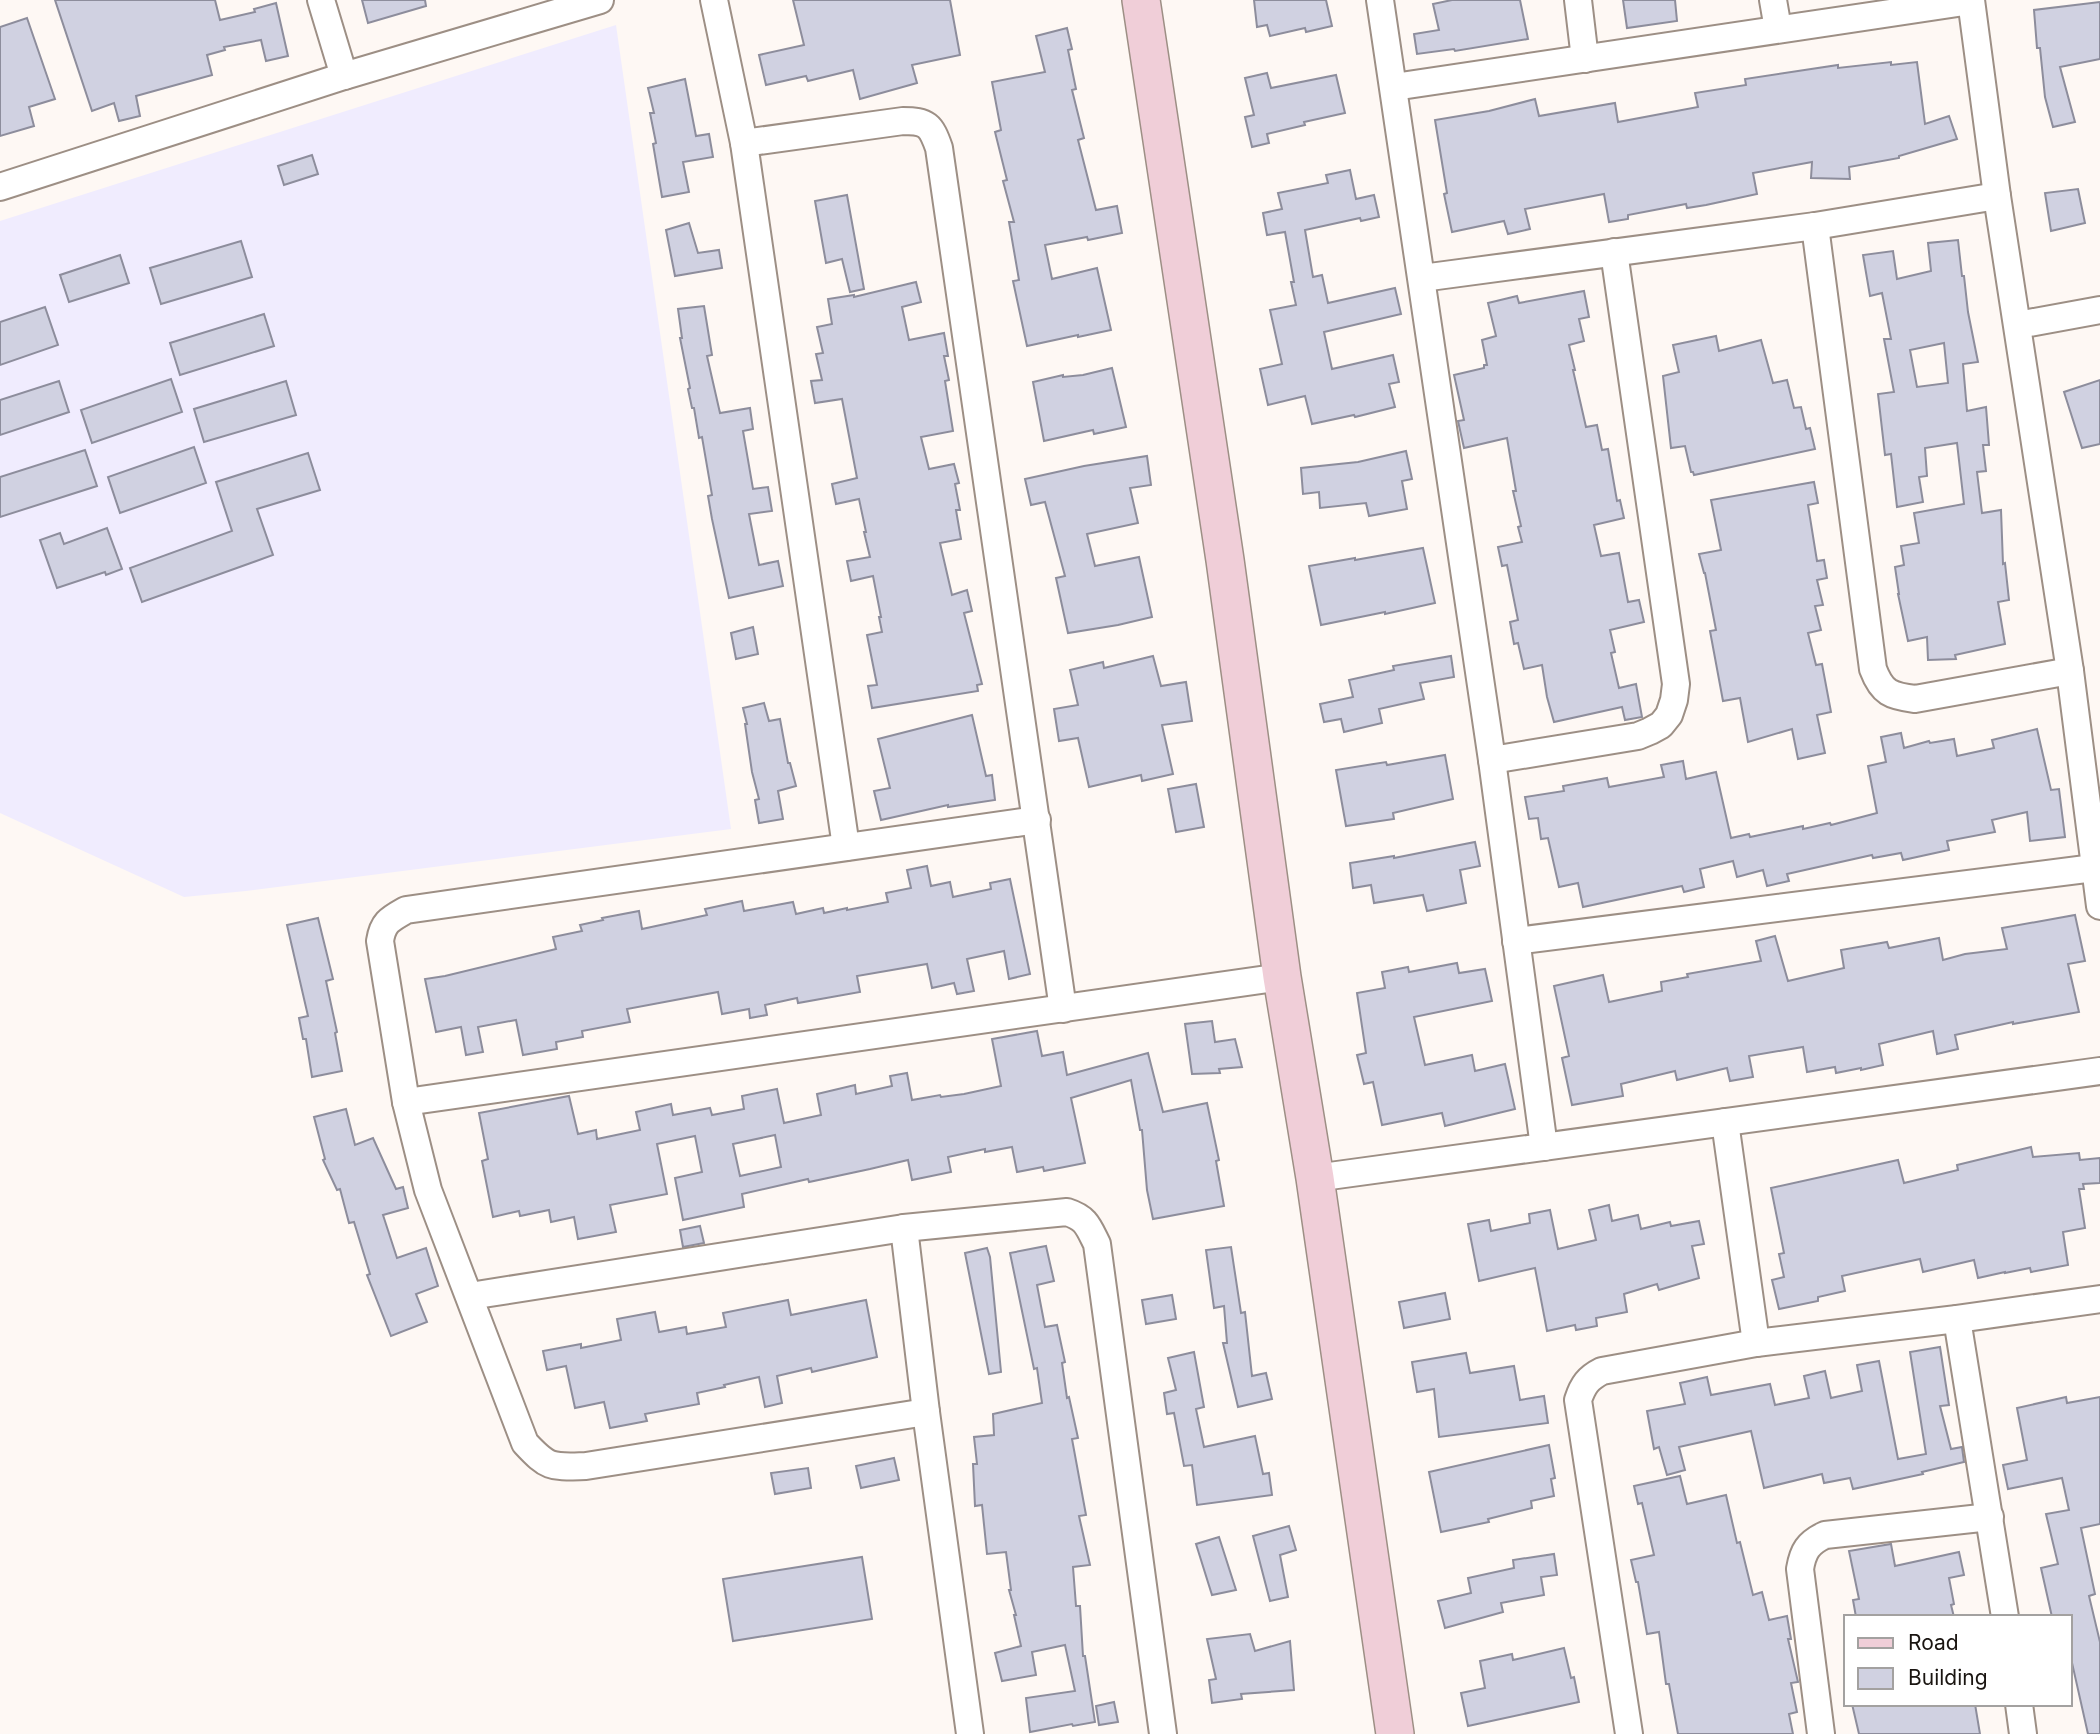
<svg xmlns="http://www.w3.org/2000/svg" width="2100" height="1734" font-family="Inter,sans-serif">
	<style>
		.education { fill: #f0ecfe }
		.building { fill: #d0d1e1; stroke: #8d8d9c; stroke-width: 2; fill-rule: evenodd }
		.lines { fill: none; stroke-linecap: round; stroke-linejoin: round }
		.street-casing { stroke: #9d8f85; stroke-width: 30 }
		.secondary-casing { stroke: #9d8f85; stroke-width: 40 }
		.street { stroke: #fff; stroke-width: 26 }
		.secondary { stroke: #f0ced8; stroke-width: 37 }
	</style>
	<rect width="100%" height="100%" fill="#fef8f4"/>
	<!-- education -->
	<path class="education" d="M616,25l115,804 -485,62 -62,6 -184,-84v-592z"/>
	<!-- building -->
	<g class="building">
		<path d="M55,0h160l5,20 35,-8 -1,-3 22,-6 12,53 -22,5 -5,-21 -37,7 1,3 -18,5 5,20 -76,21 4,20 -21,5 -5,-18 -22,8z"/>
		<path d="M362,0h63l1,6 -58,17z"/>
		<path d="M793,0h157l10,55 -48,10 5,18 -57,16 -7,-29 -45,11 -2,-5 -40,9 -7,-30 45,-10z"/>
		<path d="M1254,0h72l6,26 -26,6 -1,-4 -35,8 -3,-11 -10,2z"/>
		<path d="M1452,0h68l8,39 -73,12 -1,-2 -37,5 -3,-20 25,-4 -6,-26z"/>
		<path d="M1623,0h52l2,21 -50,7z"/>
		<path d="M2100,2v57l-40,8 15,55 -22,5 -8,-30 -5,-49h-3l-3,-38z"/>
		<path d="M27,18l28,81 -26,8 5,19 -34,10v-109z"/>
		<path d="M1067,28l5,21 -4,1 8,39 -4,1 12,48 -6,2 18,70 21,-4 5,27 -34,7 -1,-3 -42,8 7,34 45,-11 14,62 -33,7v-2l-51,11 -14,-65 6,-1 -10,-58h5l-11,-41 4,-1 -12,-48 6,-2 -9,-48 53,-10 -9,-36z"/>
		<path d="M1891,62v3l26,-3 8,62 24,-8 8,23 -58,17v2l-50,9 1,12 -39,-1 1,-16 -59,11 4,21 -51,11 -19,3 -1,-4 -58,11v4l-19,3 -5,-28 -79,15 5,20 -22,5 -4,-13 -52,11 -8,-38 3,-1 -12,-73 54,-9 46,-12 4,17 76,-13 3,19 80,-15 -3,-14 51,-8 -1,-6 93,-14v3z"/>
		<path d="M1267,73l4,15 65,-13 9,38 -41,9 1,3 -38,9 2,9 -17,4 -7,-30 9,-2 -9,-37z"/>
		<path d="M685,79l11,57 13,-2 4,23 -30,5 6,30 -27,5 -9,-53 3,-1 -6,-30h4l-6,-25z"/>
		<path d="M312,155l6,19 -34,11 -6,-19z"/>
		<path d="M1350,170l6,29 18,-4 5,22 -18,4 -1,-3 -55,12 8,47 9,-2 6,28 67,-15 6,26 -77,18 8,37 61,-14 6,27 -10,2 6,23 -40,10 -1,-2 -42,9 -7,-28 -37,9 -8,-36 22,-5 -12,-54 26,-5 -5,-23h3l-9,-50 -18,3 -4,-22 19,-4 -4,-16 50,-10 -2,-8z"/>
		<path d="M2078,189l7,34 -34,8 -6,-38z"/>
		<path d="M847,195l17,94 -14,3 -8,-33 -16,4 -11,-62z"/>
		<path d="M689,223l9,30 21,-3 3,18 -47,8 -9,-46z"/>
		<path d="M1958,240l4,36h2l4,36 10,50 -15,2 4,47 19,-4 3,38h-6l3,26 -9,1 5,41 19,-3 2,54 2,-1 4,37 -11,2 7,42 -50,11 1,4 -28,1 -1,-23 -19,4 -10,-47h1l-4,-27 9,-2 -3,-19 18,-3 -5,-30 50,-9 -7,-61 -32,5 2,28 -8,1 4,25 -26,5 -6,-53 -6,1 -7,-61 16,-2 -10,-53h7l-9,-46 -12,3 -7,-41 30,-4 4,28 34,-8 -3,-28zM1944,343l4,40 -31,4 -7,-37z"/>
		<path d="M241,241l11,36 -91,27 -11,-36z"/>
		<path d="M120,255l9,28 -60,19 -9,-27z"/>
		<path d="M916,282l5,20 -19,5 7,33 35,-7 4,23h-4l5,24 -4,1 8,50 -32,6 8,32 25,-5 5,19 -4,1 5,26h-4l5,29 -21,4 12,52 15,-5 5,21 -8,2 18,71 -5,1 1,6 -106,17 -4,-22 9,-1 -10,-50 15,-3 -3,-15h2l-8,-41 -22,5 -4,-20 23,-4 -6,-25h2l-7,-33 -23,5 -4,-20 25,-6 -15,-79 -27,4 -4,-22 11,-1 -6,-26 7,-1 -6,-26 15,-3 -4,-25 26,-4v2z"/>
		<path d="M1584,291l5,26 -10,2 5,22 -15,4 6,25h-2l13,57 11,-2 5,25 6,-1 9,52 3,-1 4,18 -30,7 7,31 18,-3 9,49 11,-2 5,22 -34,8 5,22 -4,1 8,35 17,-4 6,33 -17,3 -3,-13 -68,15 -7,-25 -5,-32 -18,4 -6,-26 -4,1 -4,-22 8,-2 -11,-55 -5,1 -4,-19 24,-5 -4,-15 3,-1 -8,-35h3l-9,-53 -43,10 -6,-27 6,-1 -10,-45 30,-7v-3h3l-5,-25 14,-4 -8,-33 29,-7 2,7z"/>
		<path d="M704,306l8,49 -5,1 13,57 30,-5 3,21 -10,2 10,58 15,-2 4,24 -23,3 10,51 19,-4 5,25 -54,12 -17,-79 -4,-23 4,-1 -10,-58 -3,1 -5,-30h-2l-4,-19 2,-1 -10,-50h2l-4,-29z"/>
		<path d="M45,307l13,38 -58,20v-43z"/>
		<path d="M264,314l10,32 -94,29 -10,-32z"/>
		<path d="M1716,336l3,15 42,-11 12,43 14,-3 7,28 7,-1 5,22 4,-1 5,21 -121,26 -1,-3h-2l-6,-26 -14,2 -8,-72 16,-4 -6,-27z"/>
		<path d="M1112,368l14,59 -32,7 -1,-4 -49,11 -11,-59 30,-7v2l20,-2z"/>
		<path d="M171,379l11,33 -90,31 -11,-33z"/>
		<path d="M2100,380v64l-18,4 -18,-56z"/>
		<path d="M59,381l10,31 -69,23v-35z"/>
		<path d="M286,381l10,34 -92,27 -10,-33z"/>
		<path d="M194,447l12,36 -86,30 -12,-36z"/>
		<path d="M85,450l12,36 -97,31v-40z"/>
		<path d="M1406,451l6,28 -10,2 5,28 -38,7 -3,-13 -46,5 -1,-16 -16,2 -2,-26 57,-6z"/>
		<path d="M308,453l12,37 -63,19 16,46 -131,47 -12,-34 102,-37 -16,-49z"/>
		<path d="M1147,456l4,29 -21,3 8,35 -51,11 8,32 44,-9 13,60 -34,8 -50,8 -12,-55 9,-2 -20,-74 -14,3 -6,-26 59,-13z"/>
		<path d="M1814,482l4,21 -10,2 9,56 7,-1 3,18 -10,2 6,25 -8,1 6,24 -13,3 8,32 6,-1 9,48 -14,3 8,38 -27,6 -6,-30 -44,13 -8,-44 -17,3 -13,-70 6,-1 -11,-57h-1l-5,-19 22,-4 -10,-50z"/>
		<path d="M107,528l15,41 -16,6 -1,-3 -48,16 -17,-48 20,-7 4,11z"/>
		<path d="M1423,548l12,55 -50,11v-2l-64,13 -12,-59 46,-8v2z"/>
		<path d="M753,627l5,27 -22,5 -5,-26z"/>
		<path d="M1153,656l8,30 25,-4 6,39 -30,4 11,49 -31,7 -1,-6 -52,12 -11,-49 -19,3 -5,-32 24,-4 -8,-35 33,-8 1,6z"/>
		<path d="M1451,656l3,21 -34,6 4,16 -45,10 3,14 -38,9 -3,-13 -17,3 -4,-18 33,-7 -4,-17 45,-10 -1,-4z"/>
		<path d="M764,703l5,18 11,-2 8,44h2l6,23 -18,5 5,28 -24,4 -4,-23 4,-1 -7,-27 -7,-48h2l-4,-16z"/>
		<path d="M972,715l14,61 6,-1 3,25 -47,7v-2l-67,15 -7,-29 16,-3 -12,-49z"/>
		<path d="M2037,729l14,61 8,-1 6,48 -35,4 -3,-29 -35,8 3,12 -48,9 2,9 -46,10 -2,-7 -28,5 -1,-3 -85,19 2,7 -22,5 -4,-16 -26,7 -4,-16 -33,8 4,18 -20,5 -2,-6 -99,21 -5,-24 -19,4 -11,-49 -7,1 -3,-21 -9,1 -4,-22 39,-6 -1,-5 44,-8 2,9 55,-10 -3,-12 22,-4 3,18 30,-7 15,66 18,-4 1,3 53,-11v3l27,-6 1,2 46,-12 -9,-47 18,-4 -5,-25 20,-4 3,15 25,-7 1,2 24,-4 3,17 37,-8 -2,-8z"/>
		<path d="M1445,755l8,44 -60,14 1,6 -48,7 -10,-56 50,-8 1,3z"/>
		<path d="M1196,784l8,43 -28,5 -8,-43z"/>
		<path d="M1475,842l5,24 -20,4 6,33 -39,8 -4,-16 -49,8 -3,-18 -18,3 -3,-25 44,-7v2z"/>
		<path d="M927,866l4,20 19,-4 3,15 38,-8 -1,-6 20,-4 20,95 -21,5 -5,-28 -37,8 7,32 -17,3 -3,-11 -22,5 -5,-24 -70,12 3,16 -62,11 -1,-5 -32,7 2,10 -17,3 -1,-9 -27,5 -4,-22 -91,17 3,13 -48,9 1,6 -27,5 1,7 -34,6 -7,-35 -38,7 5,25 -17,3 -5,-28 -25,5 -11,-53 20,-3 111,-27 -3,-12 29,-6 -2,-6 23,-5 -1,-2 37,-7 3,18 65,-14 -2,-6 37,-8 2,10 49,-9 3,12 27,-6 1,5 23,-5v2l41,-8 -2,-9 25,-5 -4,-18z"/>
		<path d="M2075,915l10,46 -17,3 11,48 -66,12v-2l-58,13 3,14 -21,5 -4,-23 -54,13 4,21 -22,5v-2l-25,5 -1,-6 -28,5 -4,-25 -54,9 4,21 -23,4 -3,-13 -50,12 -2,-9 -54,13 2,12 -51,9 -10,-47 7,-2 -15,-70 49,-11 6,27 53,-11 -1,-9 27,-5 -1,-3 74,-13 -5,-20 19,-5 13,45 56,-13 -3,-18 46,-8 2,6 50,-10 4,22 22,-6 42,-5 -5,-21z"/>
		<path d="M318,918l15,61 -7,2 11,51 -2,1 7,38 -30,6 -6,-38h-3l-4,-21 9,-2 -21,-91z"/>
		<path d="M1457,963l2,10 26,-4 7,32 -78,16 11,48 47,-10 3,16 30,-7 10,45 -70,17 -3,-13 -60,12 -9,-43 -9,2 -7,-29 9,-2 -9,-60 28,-5 -3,-16 26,-5 1,5z"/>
		<path d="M1212,1021l3,21 20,-3 7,28 -23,2 1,4 -28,1 -7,-50z"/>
		<path d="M1037,1031l5,25 21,-4 4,23 81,-22 15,59 44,-9 12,57 -3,1 8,45 -71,13 -6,-29 -5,-60h-2l-9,-50 -60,18 14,65 -41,8 -1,-4 -26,5 -5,-25 -27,5v-3l-37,8 3,15 -39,8 -4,-20 -38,9 -61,13 -1,-3 -66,15 2,13 -61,13 -8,-42 27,-6 -7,-36 -38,8 10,50 -57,11 6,27 -38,7 -4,-22 -23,5 -2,-12 -29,6 -1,-5 -26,6 -11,-56 6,-2 -9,-46 90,-17 9,38 18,-4 1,9 43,-9 -4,-18 35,-8 2,11 37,-7 2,7 32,-6 -2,-13 35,-7 7,34 37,-8 -4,-21 38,-9 1,9 36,-8 -2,-10 17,-3 5,27 28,-5 1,2 23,-3 37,-8 -9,-47zM775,1135l6,32 -41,9 -7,-32z"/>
		<path d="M346,1109l9,36 18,-7 23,51 7,-2 5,21 -25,7 14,43 29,-10 12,38 -22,8 11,28 -36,14 -24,-61 3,-1 -16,-52 -5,1 -9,-34 -3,1 -14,-30 2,-1 -11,-42z"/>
		<path d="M2031,1147l2,10 46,-4 1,7 20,-2v25l-17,1 1,5h-5l6,39 -22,4 5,33 -37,7 -1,-4 -25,5v-1l-27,6 -4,-18 -51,12 -3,-13 -78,17 3,15 -27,6v4l-39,8 -7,-29 12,-3 -5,-23 5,-1 -13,-65 127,-28 6,23 54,-13 -1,-5z"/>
		<path d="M1609,1205l3,16 26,-6 3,14 29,-7 1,4 28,-5 5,23 -12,2 7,32 -40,12 -2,-6 -33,10 3,18 -31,6 1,8 -21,4 -1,-5 -28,6 -12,-63 -56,13 -11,-57 21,-4 2,11 39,-8 -1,-9 21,-4 8,39 38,-9 -7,-30z"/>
		<path d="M700,1226l4,17 -21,4 -3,-17z"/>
		<path d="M1046,1246l8,35 -17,4 8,42 12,-2 8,37 -3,1 5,35 2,-1 9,41 -6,1 14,76 -7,1 11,49 -17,2 3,39h4l3,50h2l10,66 -22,4 -1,-2 -42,8 -4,-34 49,-7 -10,-46 -33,7 4,23 -34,6 -7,-28 26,-7 -7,-31h2l-7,-25h2l-5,-38 -19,2 -5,-49 -7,1 -2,-42h4l-3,-27 20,-2 -1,-21 49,-11 -5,-35 -3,1 -24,-116z"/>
		<path d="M1231,1247l10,66 4,-1 7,64 14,-3 6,26 -34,8 -15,-64h4l-3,-37 -10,2 -8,-58z"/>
		<path d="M987,1248l3,9 11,115 -12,2 -24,-121z"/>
		<path d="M1445,1293l5,26 -46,9 -5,-26z"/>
		<path d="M1172,1295l4,24 -30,5 -4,-24z"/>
		<path d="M788,1300l3,15 75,-15 11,57 -65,15 -1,-4 -34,8 5,27 -17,4 -6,-30 -35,8 1,2 -28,6 2,11 -54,10 2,7 -37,7 -6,-26 -29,6 -9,-42 -19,4 -4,-19 38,-7v4l40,-8 -4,-21 38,-7 4,20 27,-5 1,7 39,-7 -3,-14z"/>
		<path d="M1940,1347l9,58 -9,1 11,43 11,-2 2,15 -42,10 1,2 -70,15 -3,-11 -26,5 -2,-9 -58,14 -13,-57 -72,16 6,23 -18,5 -8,-28 -5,2 -7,-38 38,-7 -5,-21 27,-6 4,18 59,-11 5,21 34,-7 -5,-22 21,-5 6,27 31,-7 -5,-26 22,-4 19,98 28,-5 -16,-102z"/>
		<path d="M1194,1352l10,55 -8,2 8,38 51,-11 8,38 6,-1 3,22 -75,10 -5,-40 -8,1 -10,-53 -7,1 -3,-21 12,-3 -8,-32z"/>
		<path d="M1466,1353l4,20 44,-7 6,34 24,-4 4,27 -109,14 -5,-48 -17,3 -5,-30z"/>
		<path d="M2066,1397l1,6 33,-6v127l-19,4 14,66 -6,2 11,46v92h-12l-18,-80v-37h-18l-11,-49 17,-4 -12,-50 23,-4 -7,-32 -54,11 -5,-24 24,-5 -10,-52z"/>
		<path d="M1549,1445l6,33 -4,1 3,17 -23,5 1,7 -44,11 1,3 -48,10 -12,-60z"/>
		<path d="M894,1458l5,22 -38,8 -5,-22z"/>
		<path d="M808,1468l3,20 -36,6 -4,-21z"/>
		<path d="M1680,1476l7,28 39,-9 11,48 3,-1 13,53 9,-3 7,28 18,-4 4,23h-3l10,43 -7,1 6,29 -8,2 4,20h-115l-9,-50h-3l-7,-52 -12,2 -9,-52h-2l-5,-22 23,-5 -12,-52 -4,1 -4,-18z"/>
		<path d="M1289,1526l7,24 -16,5 8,42 -18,4 -17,-65z"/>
		<path d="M1219,1537l17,53 -24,5 -16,-51z"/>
		<path d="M1891,1544l4,22 64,-14 5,23 -15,3 5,26 -3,1 3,12h-98l-3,-17 6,-1 -10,-48z"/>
		<path d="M1554,1554l3,21 -16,2 3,18 -43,8 2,9 -58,16 -7,-27 33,-8 -3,-15 46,-10 -1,-8z"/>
		<path d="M862,1557l10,62 -139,22 -10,-62z"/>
		<path d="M1250,1634l5,17 35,-10 4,49 -53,4 1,5 -30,4 -3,-23 7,-1 -9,-40z"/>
		<path d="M1564,1648l7,30 3,-1 5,25 -111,24 -7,-33 24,-5 -5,-27 32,-7 1,6z"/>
		<path d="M1114,1702l4,20 -19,3 -3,-19z"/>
		<path d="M1852,1704h123l5,30h-121z"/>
	</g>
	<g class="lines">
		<!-- street casing -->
		<g class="street-casing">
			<g id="street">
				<path d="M321,0l23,76"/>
				<path d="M714,0l30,143 102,704"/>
				<path d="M1380,0l112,760 52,387"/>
				<path d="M1578,0l7,59"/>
				<path d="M1773,0l5,29"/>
				<path d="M1971,0l26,196 73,475 30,235"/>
				<path d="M1394,87l577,-86"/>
				<path d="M744,143l159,-22c24,0 28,4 36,27l124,861"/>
				<path d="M0,187l344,-111 256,-76"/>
				<path d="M1815,226l58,443c9,24 18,27 42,30l155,-28"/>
				<path d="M1422,278l393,-52 182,-30"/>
				<path d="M2018,325l82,-15"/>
				<path d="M1492,760l146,-24 12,-5 11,-6 8,-10 5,-15 2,-16 -62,-432"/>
				<path d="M1516,941l578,-73"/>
				<path d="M406,1102l876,-125"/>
				<path d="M1725,1122l31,221"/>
				<path d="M1315,1178l785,-107"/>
				<path d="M904,1228l22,184 44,322"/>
				<path d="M470,1296l434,-68 163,-16c19,6 21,14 30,32l66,490"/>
				<path d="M1957,1319l48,298"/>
				<path d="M926,1412l-340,54c-34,1 -37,3 -61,-23l-97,-253 -22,-88 -26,-161c3,-19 10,-22 26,-31l631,-90"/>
				<path d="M2019,1704l4,30"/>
				<path d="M1629,1734l-51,-334c5,-15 10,-22 24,-29l154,-28 201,-24 143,-20"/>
				<path d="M1821,1734l-21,-165c3,-18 8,-26 25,-34l165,-18"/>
			</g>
		</g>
		<!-- secondary casing -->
		<g class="secondary-casing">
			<path id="secondary" d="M1141,0l84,560 57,417 33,201 80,556"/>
		</g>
		<!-- street -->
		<use href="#street" class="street"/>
		<!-- secondary -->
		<use href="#secondary" class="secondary"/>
	</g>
	<!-- legend -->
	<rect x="1844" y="1615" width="228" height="91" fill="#ffffff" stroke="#a3a1a0" stroke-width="2"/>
	<rect x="1858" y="1638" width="35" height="10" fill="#f0ced8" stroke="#a3a1a0" stroke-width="2"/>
	<text x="1908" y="1650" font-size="21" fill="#1a1511">Road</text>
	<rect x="1858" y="1668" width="35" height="21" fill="#d0d1e1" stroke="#a3a1a0" stroke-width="2"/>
	<text x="1908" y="1685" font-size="21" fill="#1a1511">Building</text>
</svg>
